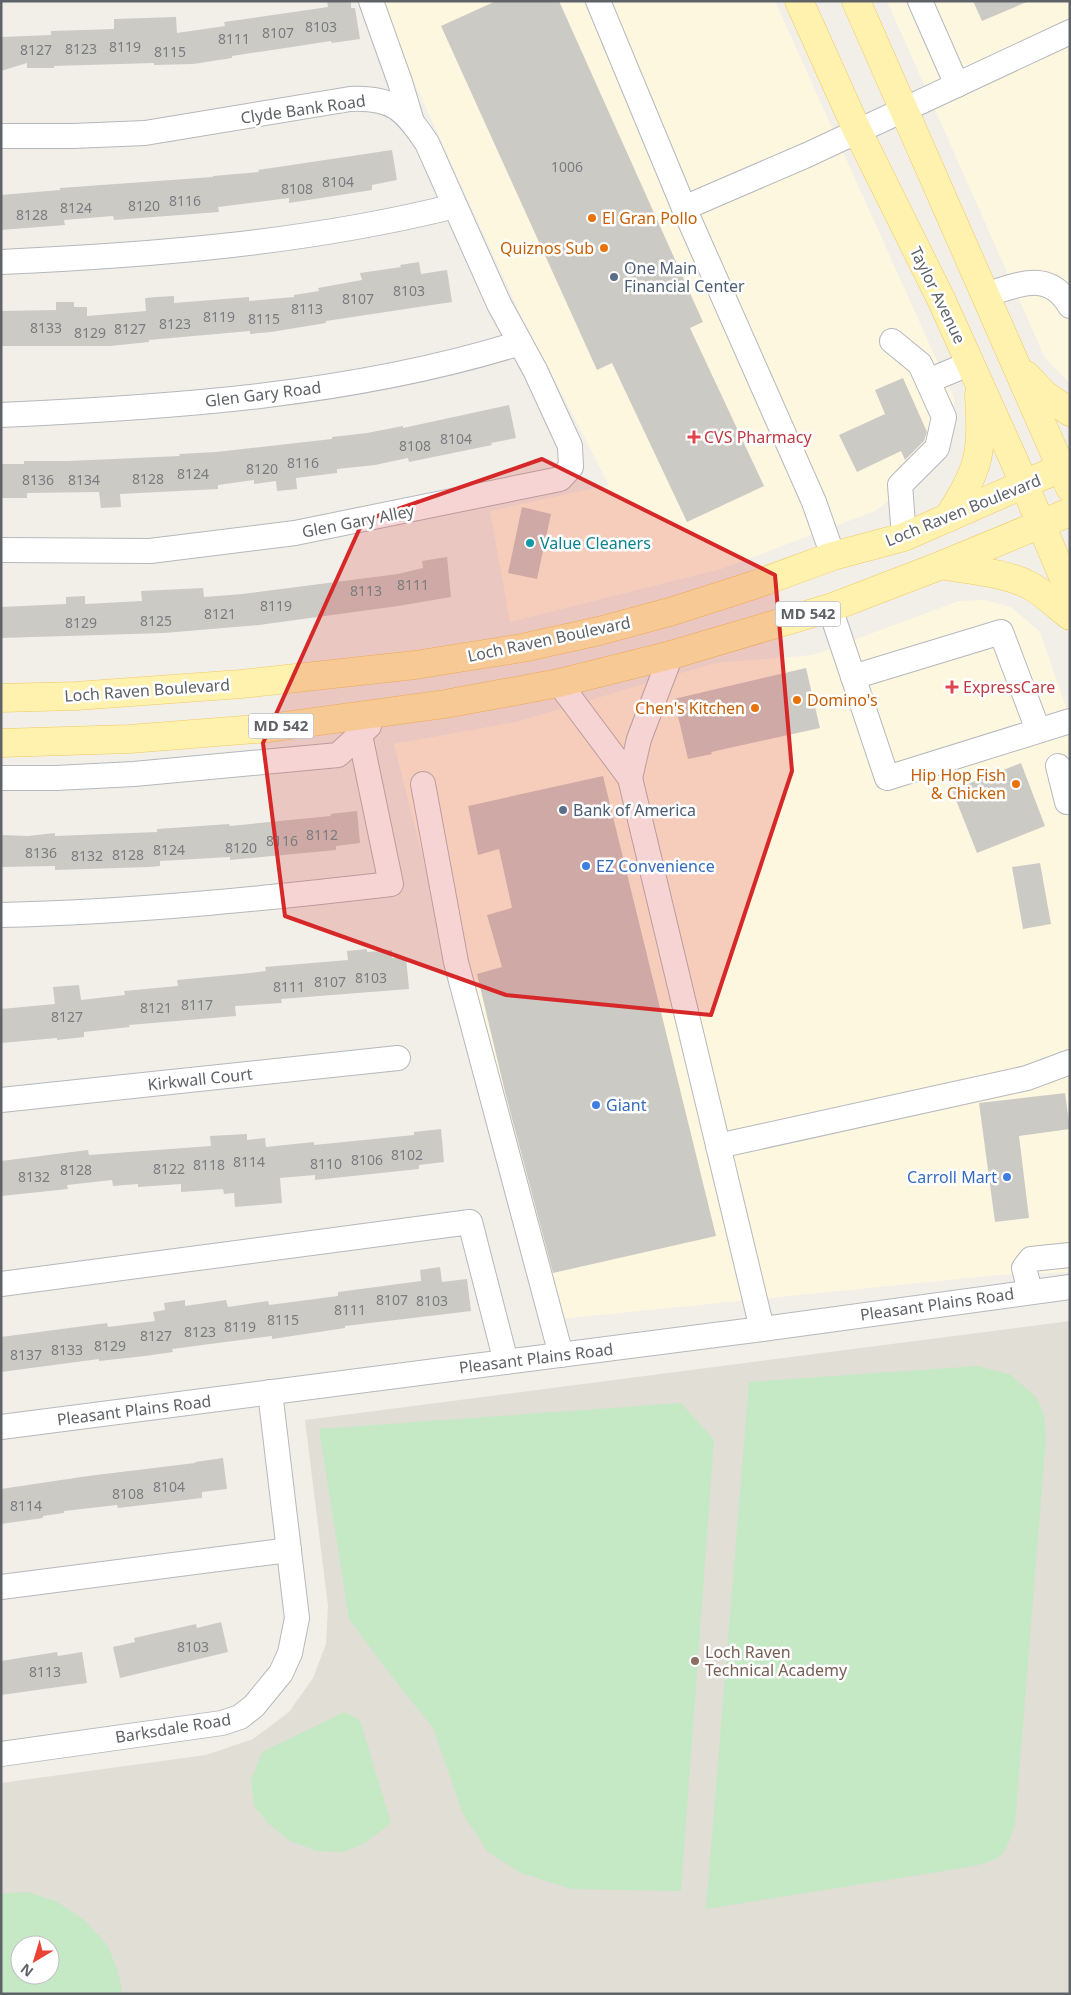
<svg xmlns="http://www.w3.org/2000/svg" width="1071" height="1995" font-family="'Noto Sans',sans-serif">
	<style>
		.commercial { fill: #fef7e0 }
		.education { fill: #e1ded6; fill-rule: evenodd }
		.green { fill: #c5e8c5; fill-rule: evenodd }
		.building { fill: #cccac5 }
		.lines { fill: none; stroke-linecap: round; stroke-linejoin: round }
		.minor-casing { stroke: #b5b8bc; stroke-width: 26 }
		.major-casing { stroke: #f2c960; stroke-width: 29 }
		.minor { stroke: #fff; stroke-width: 24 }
		.major { stroke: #fff2af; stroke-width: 28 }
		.marked { fill: #d62828; fill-opacity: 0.2; stroke: #d62828; stroke-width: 4; stroke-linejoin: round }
		.food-dot { fill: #e8710a; stroke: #fff; stroke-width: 2 }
		.service-dot { fill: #5c6f8a; stroke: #fff; stroke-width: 2 }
		.health-dot { fill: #e0444e; stroke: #fff; stroke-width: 2 }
		.culture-dot { fill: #0f9aa8; stroke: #fff; stroke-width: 2 }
		.shop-dot { fill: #3f7fe0; stroke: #fff; stroke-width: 2 }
		.education-dot { fill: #8d6e63; stroke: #fff; stroke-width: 2 }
		.labels { text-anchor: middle; stroke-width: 5; stroke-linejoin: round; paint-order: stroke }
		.number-label { font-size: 14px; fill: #7a7d7f }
		.shield { fill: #fff; stroke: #8f9295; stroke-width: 1 }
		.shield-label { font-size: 15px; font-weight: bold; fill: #5f6368 }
		.street-label { font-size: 16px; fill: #5f6368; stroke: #fff }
		.food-label { font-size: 16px; fill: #c56008; stroke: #fff; text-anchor: end }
		.service-label { font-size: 16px; fill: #4e5e75; stroke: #fff; text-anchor: start }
		.health-label { font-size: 16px; fill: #be3a42; stroke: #fff; text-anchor: start }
		.culture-label { font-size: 16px; fill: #0d838f; stroke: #fff; text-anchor: start }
		.shop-label { font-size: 16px; fill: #366cbe; stroke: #fff; text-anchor: start }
		.education-label { font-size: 16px; fill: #785e54; stroke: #fff; text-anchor: start }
	</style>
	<rect width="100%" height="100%" fill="#f1efe8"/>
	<!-- commercial -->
	<g class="commercial">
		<path d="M377,1h398l180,400 -20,65 -60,45 -154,58 -211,53 -20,-111 119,-26 -90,-174z"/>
		<path d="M887,1h183v382l-25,-25z"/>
		<path d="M984,600l27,7 29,25 30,87v553l-71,3 -459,46 -146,-577 122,-22 199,-59 98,-8 146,-54z"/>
	</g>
	<!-- education -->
	<path class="education" d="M1070,1321v673h-1069v-211l205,-28 47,-16 36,-27 24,-34 13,-34 2,-38 -23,-186zM20,1945h30v30h-30z"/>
	<!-- green -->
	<g class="green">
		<path d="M978,1366l33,9 26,23 7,17 2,23 -31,387c-12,33 -11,34 -46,42l-263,42 43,-527z"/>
		<path d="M681,1403l33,37 -33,451 -110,-2 -50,-16 -33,-21 -25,-38 -30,-86 -51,-64 -33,-45 -30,-190z"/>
		<path d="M344,1712l16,8 31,103 -26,20 -21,9 -27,-1 -27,-10 -21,-17 -15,-18 -3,-25 11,-29z"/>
		<path d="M27,1892l29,9 28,19 24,26 9,23 6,25h-122v-100zM20,1945h30v30h-30z"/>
	</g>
	<!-- building -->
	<g class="building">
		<path d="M327,1h24v7h4l5,31 -28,4 -1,-2 -99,15v2l-39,6 -39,1v-2l-100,3v2h-27v-5l-26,8v-34l50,-2v-4l63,-2v-10l62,-2 1,16 48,-7 -1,-4 104,-15z"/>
		<path d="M496,1h63l144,321 -13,6 74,158 -77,36 -75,-159 -15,7 -156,-344z"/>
		<path d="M973,1h56l-47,20z"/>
		<path d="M392,150l5,30 -25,5v5l-83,13v-5l-71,9 1,5 -105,8 -1,-4 -49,4 1,5 -64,5v-35l59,-5v-2l153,-11v-1l46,-4 -1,-2z"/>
		<path d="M419,262l2,12 26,-4 5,32 -126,19v2l-55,9 -21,2v-3l-101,9v2l-39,4h-109v-35l55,-1v-8h18v5h13v9l59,-5 -1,-13 12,-1 17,-1v7l75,-6v4l45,-4v-2l25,-4 -1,-3 44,-8 -2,-7 41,-6 -1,-2z"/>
		<path d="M903,378l24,54 -3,9 -19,19 -4,-9 -44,21 -18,-37 46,-21 -10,-24z"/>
		<path d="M509,405l7,33 -25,5 1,2 -83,17 -1,-4 -33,7 -38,4v4l-41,5 1,11 -20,2 -1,-10 -22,3v-4l-36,5v4l-98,5 1,13 -20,1 -2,-16 -72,1v5h-26v-34h23v-3h44l112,-5 -1,-2 37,-2 116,-13v-2l35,-4 36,-7v2z"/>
		<path d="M522,507l29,7 -14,65 -29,-6z"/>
		<path d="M447,557l4,40 -53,9 -139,19 -95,8 -163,5v-31l65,-3v-7l19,-1v8l57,-3 -1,-10 62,-3 1,9 39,-3 155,-20 25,-6 -1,-7z"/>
		<path d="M806,668l14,60 -109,24 1,2 -24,5 -14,-60z"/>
		<path d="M1021,763l24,63 -68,27 -25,-63z"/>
		<path d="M603,776l113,460 -163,37 -47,-177 -29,-122 25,-7 -15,-52 25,-7 -13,-59 -21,6 -10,-49z"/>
		<path d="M357,811l3,32 -24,3v4l-106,10v-3l-70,4v5l-11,1 -94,3v-4l-54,1v-32l27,1 27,-3v3l102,-4v-3l72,-5 1,2 101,-10 -1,-2z"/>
		<path d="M1040,863l11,61 -28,5 -11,-62z"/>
		<path d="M367,949v3l25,-2v8l14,-1 3,32 -128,10 1,4 -47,3 1,10 -107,9 1,2 -46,5v5l-27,3v-2l-56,5v-34l54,-5 -2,-17 26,-2 2,15 44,-5 -1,-4 54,-5 -1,-6 74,-7 15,-2 -1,-4 83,-7 -1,-9z"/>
		<path d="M1065,1093l5,36 -51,7 10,82 -34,4 -16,-119z"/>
		<path d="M441,1129l3,33 -25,3v4l-104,11v-5l-35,3 2,25 -47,4 -1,-14 -10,1 -1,-5 -42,3v-8l-43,3v-3l-25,2 -1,-6 -45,5 1,4 -67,7v-35l87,-11 1,5 122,-9 -1,-10 37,-2v6l18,-2 1,9 48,-5v3l100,-10v-3z"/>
		<path d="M440,1267l2,15 25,-3 4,32 -126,15v2l-73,11v-3l-100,13 1,3 -28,4 -46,5v-2l-98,13v-35l106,-14 1,4 47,-6 -2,-9 12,-2 -1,-7 21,-3v6l41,-6 2,7 40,-6 1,4 69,-9v-4l83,-11 -1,-11z"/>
		<path d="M223,1458l4,31 -25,3v6l-84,10 -1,-3 -53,6v2l-21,3v2l-42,6v-35l87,-13 107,-13v-1z"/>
		<path d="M221,1622l7,30 -108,26 -7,-31 22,-5 -1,-4 62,-14 1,4z"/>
		<path d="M57,1652l1,4 24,-4 5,31 -86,12v-34z"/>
	</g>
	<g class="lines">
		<!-- minor casing -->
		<g class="minor-casing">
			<g id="minor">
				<path d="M371,1l29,81 11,37"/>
				<path d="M598,1l86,207 130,294 19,54"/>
				<path d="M920,1l37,84"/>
				<path d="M1,136h72l72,-3 205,-34c43,-2 54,10 77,44l72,161 36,66 35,76 1,21 -11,12 -265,54 -145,18 -149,-1"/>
				<path d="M684,208l123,-53 263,-123"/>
				<path d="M1,262c152,-7 306,-19 454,-56"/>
				<path d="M984,295c33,-9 64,-27 86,11"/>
				<path d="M892,341l28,23 24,53 -7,31 -37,37 4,52"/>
				<path d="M928,381l43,-18"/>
				<path d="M1,415c174,-8 352,-20 519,-72"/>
				<path d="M830,608l57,170 183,-57"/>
				<path d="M853,677l148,-45 37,98"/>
				<path d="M559,683l71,95 132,551"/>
				<path d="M1058,766l9,36 3,-1"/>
				<path d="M1,778h55l78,-4 204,-19 31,-29"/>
				<path d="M630,778l9,-39 32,-84"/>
				<path d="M423,784l33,178 105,393"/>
				<path d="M1,915c131,-3 260,-16 390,-31l-31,-149"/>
				<path d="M1,1100l397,-42"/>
				<path d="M718,1146l309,-68 43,-16"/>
				<path d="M1,1284l469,-62 36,140"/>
				<path d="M1030,1291l-6,-23 7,-9 39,-4"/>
				<path d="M1,1427l761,-98 308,-42"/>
				<path d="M1,1587l288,-37"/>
				<path d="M1,1754l221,-31 18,-6 14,-11 27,-33 9,-20 7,-35 -27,-226"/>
			</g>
		</g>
		<!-- major casing -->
		<g class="major-casing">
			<g id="major">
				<path d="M799,1l58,129 84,169 75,166 54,128"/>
				<path d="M856,1l214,487"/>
				<path d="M1026,375l19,20 25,17"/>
				<path d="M948,518c11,-18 24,-38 29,-59 5,-21 3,-43 2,-64"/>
				<path d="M942,565c29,6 62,7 87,20 15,8 28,21 41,31"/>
				<path d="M1,698l75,-2 165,-12 174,-19 107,-17 77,-17 74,-20 81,-26 79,-29 71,-19 166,-73"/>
				<path d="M1,743l128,-4 140,-11 176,-24 114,-21 112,-28 159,-47 112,-43 128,-53"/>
			</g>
		</g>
		<!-- minor -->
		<use href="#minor" class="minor"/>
		<!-- major -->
		<use href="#major" class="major"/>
	</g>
	<!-- marked area -->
	<path class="marked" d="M542,459l233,116 17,196 -81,244 -205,-20 -221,-79 -22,-173 100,-222z"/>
	<!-- markers -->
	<g class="food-dot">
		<circle cx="592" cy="218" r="5"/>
		<circle cx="604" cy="248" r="5"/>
		<circle cx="797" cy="700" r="5"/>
		<circle cx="755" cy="708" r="5"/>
		<circle cx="1016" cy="784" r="5"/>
	</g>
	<g class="service-dot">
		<circle cx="614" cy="277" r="5"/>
		<circle cx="563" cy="810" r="5"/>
	</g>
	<g class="health-dot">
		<path d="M691.5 429.5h5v5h5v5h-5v5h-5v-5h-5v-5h5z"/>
		<path d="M949.5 679.5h5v5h5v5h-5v5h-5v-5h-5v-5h5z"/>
	</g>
	<circle class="culture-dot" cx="530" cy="543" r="5"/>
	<g class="shop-dot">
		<circle cx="586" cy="866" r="5"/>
		<circle cx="596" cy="1105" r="5"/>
		<circle cx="1007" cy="1177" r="5"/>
	</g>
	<circle class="education-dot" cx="695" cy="1661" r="5"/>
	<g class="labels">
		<!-- number labels -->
		<g class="number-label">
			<text x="321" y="32">8103</text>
			<text x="278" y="38">8107</text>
			<text x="234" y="44">8111</text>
			<text x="125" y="52">8119</text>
			<text x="81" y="54">8123</text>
			<text x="36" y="55">8127</text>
			<text x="170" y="57">8115</text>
			<text x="567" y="172">1006</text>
			<text x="338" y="187">8104</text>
			<text x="297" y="194">8108</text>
			<text x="185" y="206">8116</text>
			<text x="144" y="211">8120</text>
			<text x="76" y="213">8124</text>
			<text x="32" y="220">8128</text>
			<text x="409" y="296">8103</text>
			<text x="358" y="304">8107</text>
			<text x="307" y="314">8113</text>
			<text x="219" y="322">8119</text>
			<text x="264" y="324">8115</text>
			<text x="175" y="329">8123</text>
			<text x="46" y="333">8133</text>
			<text x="130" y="334">8127</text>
			<text x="90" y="338">8129</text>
			<text x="456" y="444">8104</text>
			<text x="415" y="451">8108</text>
			<text x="303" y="468">8116</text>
			<text x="262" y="474">8120</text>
			<text x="193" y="479">8124</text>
			<text x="148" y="484">8128</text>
			<text x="38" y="485">8136</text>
			<text x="84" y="485">8134</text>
			<text x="413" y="590">8111</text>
			<text x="366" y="596">8113</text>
			<text x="276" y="611">8119</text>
			<text x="220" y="619">8121</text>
			<text x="156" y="626">8125</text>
			<text x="81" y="628">8129</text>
			<text x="322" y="840">8112</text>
			<text x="282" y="846">8116</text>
			<text x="241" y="853">8120</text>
			<text x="169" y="855">8124</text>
			<text x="41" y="858">8136</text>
			<text x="128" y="860">8128</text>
			<text x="87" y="861">8132</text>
			<text x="371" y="983">8103</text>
			<text x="330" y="987">8107</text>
			<text x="289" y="992">8111</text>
			<text x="197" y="1010">8117</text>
			<text x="156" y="1013">8121</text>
			<text x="67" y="1022">8127</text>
			<text x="407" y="1160">8102</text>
			<text x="367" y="1165">8106</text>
			<text x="249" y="1167">8114</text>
			<text x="326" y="1169">8110</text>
			<text x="209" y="1170">8118</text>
			<text x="169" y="1174">8122</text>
			<text x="76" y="1175">8128</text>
			<text x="34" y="1182">8132</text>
			<text x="392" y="1305">8107</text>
			<text x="432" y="1306">8103</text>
			<text x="350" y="1315">8111</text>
			<text x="283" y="1325">8115</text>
			<text x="240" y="1332">8119</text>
			<text x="200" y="1337">8123</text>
			<text x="156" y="1341">8127</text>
			<text x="110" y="1351">8129</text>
			<text x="67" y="1355">8133</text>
			<text x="26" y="1360">8137</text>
			<text x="169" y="1492">8104</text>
			<text x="128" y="1499">8108</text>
			<text x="26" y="1511">8114</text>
			<text x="193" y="1652">8103</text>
			<text x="45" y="1677">8113</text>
		</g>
		<!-- shield labels -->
		<g class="shield">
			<rect x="775.5" y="601.5" width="65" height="25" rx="4"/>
			<rect x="248.5" y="713.5" width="65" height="25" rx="4"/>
		</g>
		<g class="shield-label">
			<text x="808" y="619">MD 542</text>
			<text x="281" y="731">MD 542</text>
		</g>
		<!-- street labels -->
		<g class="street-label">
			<text transform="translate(303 109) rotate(-8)" y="6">Clyde Bank Road</text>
			<text transform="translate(938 295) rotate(64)" y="6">Taylor Avenue</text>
			<text transform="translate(263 394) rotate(-7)" y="6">Glen Gary Road</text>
			<text transform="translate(963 510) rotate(-22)" y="6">Loch Raven Boulevard</text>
			<text transform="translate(358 521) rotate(-11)" y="6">Glen Gary Alley</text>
			<text transform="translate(549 639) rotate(-12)" y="6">Loch Raven Boulevard</text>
			<text transform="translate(147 690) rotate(-4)" y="6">Loch Raven Boulevard</text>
			<text transform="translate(200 1079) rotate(-6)" y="6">Kirkwall Court</text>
			<text transform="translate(937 1304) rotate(-8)" y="6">Pleasant Plains Road</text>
			<text transform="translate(536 1358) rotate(-7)" y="6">Pleasant Plains Road</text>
			<text transform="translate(134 1410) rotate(-7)" y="6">Pleasant Plains Road</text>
			<text transform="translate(173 1728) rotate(-9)" y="6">Barksdale Road</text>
		</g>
		<!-- food labels -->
		<g class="food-label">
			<text x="602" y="224" text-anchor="start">El Gran Pollo</text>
			<text x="594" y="254">Quiznos Sub</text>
			<text x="807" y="706" text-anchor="start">Domino's</text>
			<text x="745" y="714">Chen's Kitchen</text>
			<text x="1006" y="781">Hip Hop Fish<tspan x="1006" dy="18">&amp; Chicken</tspan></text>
		</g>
		<!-- service labels -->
		<g class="service-label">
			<text x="624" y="274">One Main<tspan x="624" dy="18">Financial Center</tspan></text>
			<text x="573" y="816">Bank of America</text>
		</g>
		<!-- health labels -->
		<g class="health-label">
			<text x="704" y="443">CVS Pharmacy</text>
			<text x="963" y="693">ExpressCare</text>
		</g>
		<!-- culture labels -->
		<g class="culture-label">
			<text x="540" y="549">Value Cleaners</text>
		</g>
		<!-- shop labels -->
		<g class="shop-label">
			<text x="596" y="872">EZ Convenience</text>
			<text x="606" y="1111">Giant</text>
			<text x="997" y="1183" text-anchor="end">Carroll Mart</text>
		</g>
		<!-- education labels -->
		<g class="education-label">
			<text x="705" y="1658">Loch Raven<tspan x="705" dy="18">Technical Academy</tspan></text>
		</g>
	</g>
	<!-- border -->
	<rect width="1071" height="1995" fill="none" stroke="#5f6368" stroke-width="5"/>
	<!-- north arrow -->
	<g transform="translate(35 1960) rotate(218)"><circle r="24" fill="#ffffff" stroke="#bfc1c3"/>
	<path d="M0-4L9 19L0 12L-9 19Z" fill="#ea4335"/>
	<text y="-8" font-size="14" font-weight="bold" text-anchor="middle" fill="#5f6368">N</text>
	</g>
</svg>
